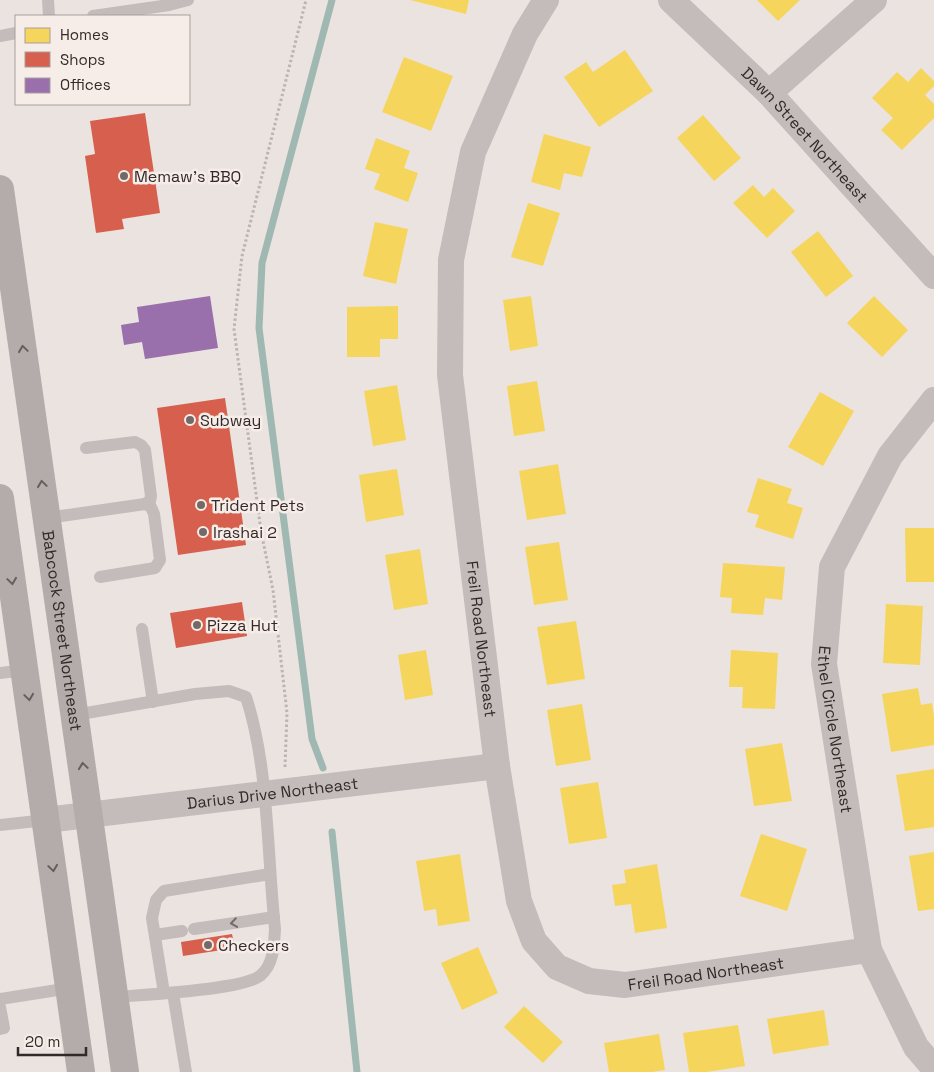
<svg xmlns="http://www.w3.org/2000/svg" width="934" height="1072" font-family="'Space Grotesk',sans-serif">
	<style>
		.homes { fill: #f6d55c }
		.shops { fill: #d6604d }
		.offices { fill: #9970ab }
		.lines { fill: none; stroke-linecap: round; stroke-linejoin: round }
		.stream { stroke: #9fb9b2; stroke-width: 7 }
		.path { stroke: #bcb4b2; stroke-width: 3; stroke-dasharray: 2.5 2.5; stroke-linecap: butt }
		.service { stroke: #c3bcba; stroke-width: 12 }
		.minor { stroke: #c3bcba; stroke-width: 26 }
		.secondary { stroke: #b4acaa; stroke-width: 28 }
		.oneway { stroke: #675d5c }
		.oneway2 { stroke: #746b6a }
		.poi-dot { fill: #736a68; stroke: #f6ece8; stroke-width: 2 }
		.labels { text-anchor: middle; stroke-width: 5; stroke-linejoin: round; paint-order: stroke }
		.street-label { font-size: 16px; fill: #332928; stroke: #f6ece8 }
		.poi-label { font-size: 16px; fill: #332928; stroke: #f6ece8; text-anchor: start }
	</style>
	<rect width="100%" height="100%" fill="#eae3e0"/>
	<!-- homes -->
	<g class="homes">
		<path d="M410,0h59l-3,14z"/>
		<path d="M757,0h43l-22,21z"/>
		<path d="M625,50l28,41 -54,36 -35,-50 22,-15 7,10z"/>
		<path d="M404,57l49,19 -22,55 -49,-19z"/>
		<path d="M921,68l13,13v5l-9,9 9,9v14l-32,32 -21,-20 12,-12 -21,-20 25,-26 11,10z"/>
		<path d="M703,115l38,43 -27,23 -37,-43z"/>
		<path d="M544,134l47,13 -9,30 -18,-4 -4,17 -29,-8z"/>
		<path d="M376,138l34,13 -6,17 14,5 -10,29 -34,-13 6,-15 -15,-5z"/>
		<path d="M753,185l11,12 9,-9 22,23 -28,27 -34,-35z"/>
		<path d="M528,203l32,10 -17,53 -32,-9z"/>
		<path d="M375,222l33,7 -12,55 -33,-8z"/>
		<path d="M818,231l35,45 -27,21 -35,-45z"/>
		<path d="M531,296l7,50 -28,5 -7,-51z"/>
		<path d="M874,296l34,34 -26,27 -35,-34z"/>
		<path d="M398,306v33h-18v18h-33v-50z"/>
		<path d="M537,381l8,50 -31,5 -7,-50z"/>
		<path d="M397,385l9,55 -33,6 -9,-55z"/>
		<path d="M820,392l34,19 -31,55 -35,-19z"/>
		<path d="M558,464l8,50 -39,6 -8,-49z"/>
		<path d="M397,469l7,46 -38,7 -7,-47z"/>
		<path d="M758,478l34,11 -5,14 16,5 -10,31 -38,-12 4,-12 -12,-3z"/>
		<path d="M905,528h29v54h-28z"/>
		<path d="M559,542l9,58 -34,5 -9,-58z"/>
		<path d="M420,549l8,55 -34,6 -9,-55z"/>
		<path d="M723,563l62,4 -3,33 -17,-2 -2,17 -32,-2 1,-15 -12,-1z"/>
		<path d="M886,604l37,2 -3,59 -37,-2z"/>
		<path d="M576,621l9,58 -38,6 -10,-58z"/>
		<path d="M426,650l7,45 -28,5 -7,-45z"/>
		<path d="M731,650l47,3 -3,56 -33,-1 1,-21h-14z"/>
		<path d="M918,688l3,17 11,-2 2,13v29l-43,7 -9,-58z"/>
		<path d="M582,704l9,56 -35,6 -9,-56z"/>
		<path d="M782,743l10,58 -38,5 -9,-57z"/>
		<path d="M934,769v58l-29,4 -9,-56z"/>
		<path d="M598,782l9,56 -38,6 -9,-56z"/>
		<path d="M761,834l46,15 -20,62 -47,-15z"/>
		<path d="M934,852v57l-16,2 -9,-55z"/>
		<path d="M460,854l10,67 -32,5 -2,-17 -12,2 -8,-50z"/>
		<path d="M657,864l10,64 -32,5 -4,-29 -16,2 -3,-21 14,-2 -2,-13z"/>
		<path d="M478,947l20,46 -36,17 -21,-47z"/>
		<path d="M524,1006l39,36 -20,21 -39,-36z"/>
		<path d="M824,1010l5,35 -56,9 -6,-35z"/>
		<path d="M738,1025l7,41 -38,6h-18l-6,-39z"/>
		<path d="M659,1034l6,36 -13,2h-43l-5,-29z"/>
	</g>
	<!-- shops -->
	<g class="shops">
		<path d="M145,113l15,100 -38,6 2,10 -28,4 -11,-77 10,-2 -5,-33z"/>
		<path d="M225,398l21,147 -68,10 -21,-147z"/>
		<path d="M242,602l5,34 -71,12 -6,-35z"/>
		<path d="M232,934l3,14 -52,8 -2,-14z"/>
	</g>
	<!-- offices -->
	<path class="offices" d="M210,296l8,52 -73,11 -3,-17 -18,3 -3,-20 18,-3 -2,-15z"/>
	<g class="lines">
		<!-- stream -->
		<g class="stream">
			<path d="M323,768l-11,-29 -53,-411 3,-65 70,-263"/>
			<path d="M332,832l25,240"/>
		</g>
		<!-- path -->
		<path class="path" d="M285,767l2,-54 -14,-123 -12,-59 -27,-202 8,-73 64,-256"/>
		<!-- service -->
		<g class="service">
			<path d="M48,0l1,16"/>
			<path d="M93,16l76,-11 19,-5"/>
			<path d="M0,36l16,-3"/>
			<path d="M86,448l49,-6 6,3 4,5 6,46 -1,5 -5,3"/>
			<path d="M47,518l98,-14 6,3 3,7 6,46 -5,8 -55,9"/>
			<path d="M142,629l11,73"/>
			<path d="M0,673l25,-3"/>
			<path d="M75,715l120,-21 34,-3 17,6c23,70 21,157 29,232 -1,15 -1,35 -14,46 -16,15 -120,20 -146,22"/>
			<path d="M0,825l46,-5"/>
			<path d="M194,929l80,-12"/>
			<path d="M155,935l27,-4"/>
			<path d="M164,993l-12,-75 4,-18 8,-9 106,-17"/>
			<path d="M173,993l13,79"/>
			<path d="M0,999l70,-11"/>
			<path d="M0,1007l4,21 -4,1"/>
		</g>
		<!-- minor -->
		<g class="minor">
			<path id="s1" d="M546,0l-21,34 -52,118 -22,108 -1,115 47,391 22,135 15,40 23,26 32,14 36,4 244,-35"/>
			<path id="s2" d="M671,0l98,93 165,183"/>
			<path d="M769,93l105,-93"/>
			<path id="s3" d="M934,400l-44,56 -58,111 -8,97 45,286 47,97 18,21"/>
			<path id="s4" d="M46,820l451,-54"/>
		</g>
		<!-- secondary -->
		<g class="secondary">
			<path id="s5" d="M0,189l125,883"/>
			<path d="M0,498l81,574"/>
		</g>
	</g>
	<!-- one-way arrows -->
	<defs><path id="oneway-chevron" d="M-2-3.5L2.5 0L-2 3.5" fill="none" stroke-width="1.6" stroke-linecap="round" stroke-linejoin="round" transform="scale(1.25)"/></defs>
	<g class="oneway">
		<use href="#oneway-chevron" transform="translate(23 349) rotate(-98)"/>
		<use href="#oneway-chevron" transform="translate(42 484) rotate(-98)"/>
		<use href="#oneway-chevron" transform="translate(12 581) rotate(82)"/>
		<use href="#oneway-chevron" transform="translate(29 697) rotate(82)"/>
		<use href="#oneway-chevron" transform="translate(83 766) rotate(-98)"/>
		<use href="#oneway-chevron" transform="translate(53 868) rotate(82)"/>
	</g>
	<use class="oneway2" href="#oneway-chevron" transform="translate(234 923) rotate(172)"/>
	<!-- markers -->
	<g class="poi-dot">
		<circle cx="124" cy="176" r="5"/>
		<circle cx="190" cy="420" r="5"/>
		<circle cx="201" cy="505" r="5"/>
		<circle cx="203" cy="532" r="5"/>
		<circle cx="197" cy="625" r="5"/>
		<circle cx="208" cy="945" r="5"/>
	</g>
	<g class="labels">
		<!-- street labels -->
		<g class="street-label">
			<text dy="6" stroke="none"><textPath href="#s2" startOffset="190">Dawn Street Northeast</textPath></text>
			<text dy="6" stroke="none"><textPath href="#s5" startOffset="446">Babcock Street Northeast</textPath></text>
			<text dy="6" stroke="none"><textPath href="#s1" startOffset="660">Freil Road Northeast</textPath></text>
			<text dy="6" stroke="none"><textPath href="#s3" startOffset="360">Ethel Circle Northeast</textPath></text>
			<text dy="6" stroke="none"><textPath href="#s4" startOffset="228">Darius Drive Northeast</textPath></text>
			<text dy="6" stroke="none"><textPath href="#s1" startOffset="1155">Freil Road Northeast</textPath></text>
		</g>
		<!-- poi labels -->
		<g class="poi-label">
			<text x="134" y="182">Memaw's BBQ</text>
			<text x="200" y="426">Subway</text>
			<text x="211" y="511">Trident Pets</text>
			<text x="213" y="538">Irashai 2</text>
			<text x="207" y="631">Pizza Hut</text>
			<text x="218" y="951">Checkers</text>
		</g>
	</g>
	<!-- legend -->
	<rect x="15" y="15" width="175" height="90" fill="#f6ece8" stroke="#a89e9b"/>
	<rect x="25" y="28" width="25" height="15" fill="#f6d55c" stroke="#a89e9b"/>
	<text x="60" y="40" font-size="15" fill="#332928">Homes</text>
	<rect x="25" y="52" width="25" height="15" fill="#d6604d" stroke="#a89e9b"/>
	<text x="60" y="65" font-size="15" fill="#332928">Shops</text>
	<rect x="25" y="78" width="25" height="15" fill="#9970ab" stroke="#a89e9b"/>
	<text x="60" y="90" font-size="15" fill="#332928">Offices</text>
	<!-- scale -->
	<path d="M18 1047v8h68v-8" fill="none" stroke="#332928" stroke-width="2.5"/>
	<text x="25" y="1047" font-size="15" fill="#332928" stroke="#f6ece8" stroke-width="4" paint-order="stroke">20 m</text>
</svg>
